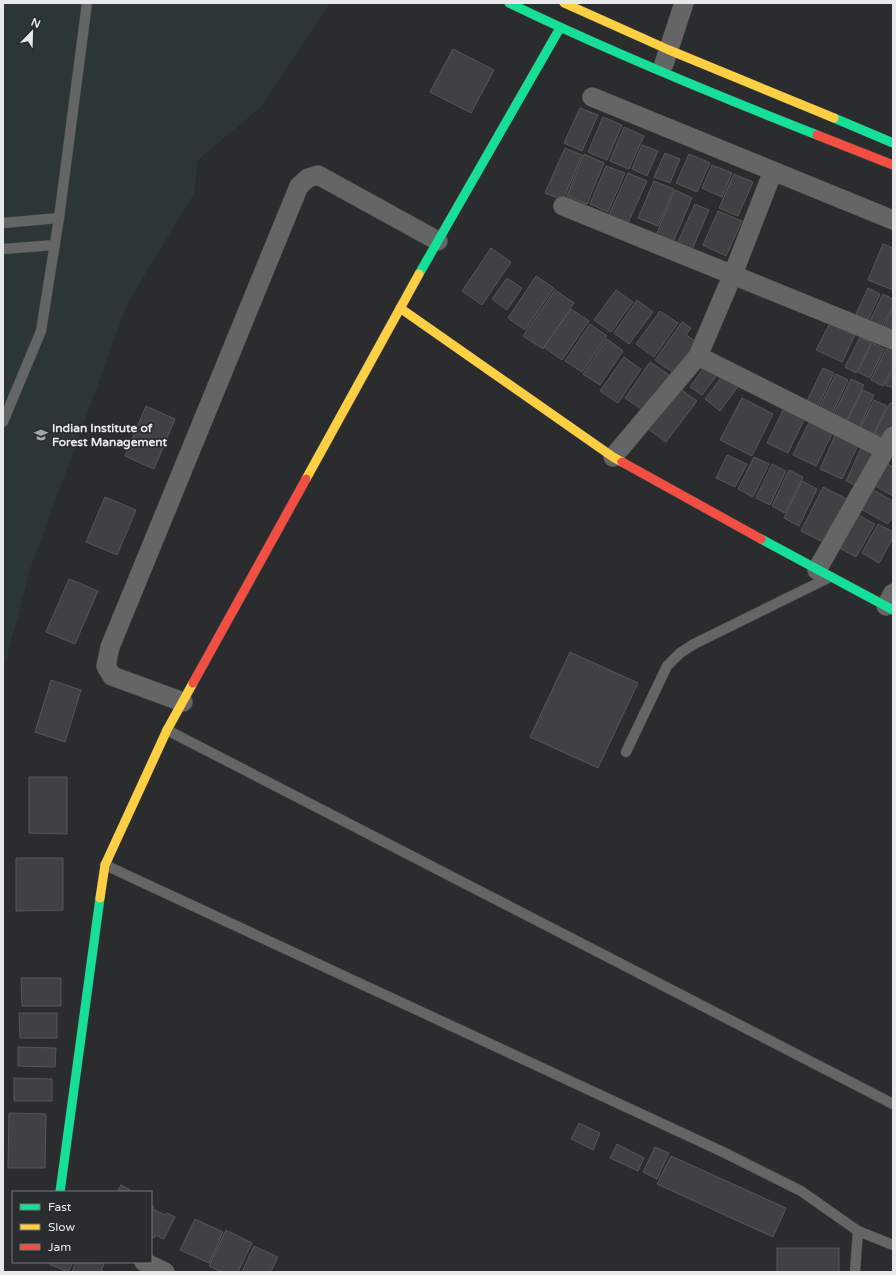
<svg xmlns="http://www.w3.org/2000/svg" width="896" height="1275" font-family="'Varela Round',sans-serif">
	<style>
		.built { fill: #2c3637 }
		.building { fill: #404142; stroke: #555757 }
		.lines { fill: none; stroke-linecap: round; stroke-linejoin: round }
		.lane-casing { stroke: #454748; stroke-width: 11 }
		.street-casing { stroke: #454748; stroke-width: 20 }
		.fast-casing { stroke: #454748; stroke-width: 10 }
		.slow-casing { stroke: #454748; stroke-width: 10 }
		.jam-casing { stroke: #454748; stroke-width: 10 }
		.lane { stroke: #646565; stroke-width: 10 }
		.street { stroke: #646565; stroke-width: 19 }
		.fast { stroke: #16e098; stroke-width: 9 }
		.slow { stroke: #ffcf43; stroke-width: 9 }
		.jam { stroke: #f24e42; stroke-width: 9 }
		.labels { text-anchor: middle; stroke-width: 3.5; stroke-linejoin: round; paint-order: stroke }
		.poi-label { font-size: 12px; font-weight: bold; fill: #e6e8e9; stroke: #292d2e; text-anchor: start }
	</style>
	<rect width="100%" height="100%" fill="#2a2c2d"/>
	<!-- built -->
	<path class="built" d="M3,3h327l-70,105 -62,52 -4,34 -66,108 -97,265 -28,105z"/>
	<!-- building -->
	<g class="building">
		<path d="M453,49l41,21 -23,43 -41,-21z"/>
		<path d="M580,108l18,7 -16,36 -18,-8z"/>
		<path d="M603,117l19,8 -15,35 -19,-8z"/>
		<path d="M624,127l20,9 -15,33 -19,-8z"/>
		<path d="M642,145l16,6 -11,25 -15,-7z"/>
		<path d="M565,148l17,7 -19,45 -18,-7z"/>
		<path d="M665,153l15,6 -10,24 -16,-6z"/>
		<path d="M584,154l20,9 -17,41 -20,-8z"/>
		<path d="M689,154l21,9 -13,29 -21,-9z"/>
		<path d="M712,165l20,8 -10,24 -20,-9z"/>
		<path d="M606,166l19,7 -17,39 -18,-8z"/>
		<path d="M628,173l19,8 -19,42 -19,-8z"/>
		<path d="M734,174l19,8 -15,34 -19,-8z"/>
		<path d="M654,181l20,8 -16,37 -20,-8z"/>
		<path d="M675,190l17,8 -19,44 -17,-7z"/>
		<path d="M695,204l14,6 -17,40 -15,-6z"/>
		<path d="M718,211l24,10 -16,35 -23,-11z"/>
		<path d="M883,244l10,4v42l-25,-10z"/>
		<path d="M491,248l20,14 -29,43 -20,-14z"/>
		<path d="M536,276l18,12 -29,42 -17,-12z"/>
		<path d="M507,278l15,10 -15,22 -15,-11z"/>
		<path d="M868,288l12,6 -13,28 -12,-6z"/>
		<path d="M555,290l19,13 -31,46 -20,-13z"/>
		<path d="M616,290l17,12 -22,30 -17,-12z"/>
		<path d="M883,294l10,5v6l-11,23 -13,-5z"/>
		<path d="M637,300l16,12 -24,32 -15,-11z"/>
		<path d="M893,308v24l-9,-4z"/>
		<path d="M571,309l18,12 -27,39 -18,-13z"/>
		<path d="M660,311l18,12 -24,34 -18,-13z"/>
		<path d="M682,322l9,6 -5,7 12,8 -23,31 -20,-14z"/>
		<path d="M830,323l25,12 -13,27 -26,-12z"/>
		<path d="M590,324l17,12 -25,36 -17,-11z"/>
		<path d="M860,337l11,6 -15,30 -11,-6z"/>
		<path d="M607,339l16,12 -23,34 -17,-11z"/>
		<path d="M872,343l12,6 -14,29 -12,-6z"/>
		<path d="M886,349l7,3v13l-10,21 -12,-6z"/>
		<path d="M624,357l17,12 -23,34 -18,-12z"/>
		<path d="M650,362l19,13 -25,36 -19,-13z"/>
		<path d="M705,366l12,9 -15,20 -12,-8z"/>
		<path d="M823,368l11,5 -17,35 -11,-5z"/>
		<path d="M893,369v19l-8,-3z"/>
		<path d="M724,374l15,11 -19,26 -15,-12z"/>
		<path d="M836,374l12,6 -17,36 -13,-6z"/>
		<path d="M851,379l13,6 -18,37 -13,-6z"/>
		<path d="M678,387l19,14 -31,41 -19,-14z"/>
		<path d="M863,390l11,5 -15,33 -12,-6z"/>
		<path d="M742,398l31,16 -21,42 -32,-16z"/>
		<path d="M874,400l13,6 -14,29 -13,-6z"/>
		<path d="M890,403l3,1v24l-5,11 -13,-6z"/>
		<path d="M146,406l29,13 -21,50 -29,-13z"/>
		<path d="M785,406l21,10 -18,37 -21,-10z"/>
		<path d="M812,416l23,12 -19,38 -23,-11z"/>
		<path d="M837,431l23,10 -18,38 -22,-10z"/>
		<path d="M863,444l15,6 -16,38 -16,-7z"/>
		<path d="M727,455l20,9 -12,23 -19,-9z"/>
		<path d="M754,457l15,7 -16,33 -15,-8z"/>
		<path d="M883,461l10,6v29l-23,-13z"/>
		<path d="M772,464l14,7 -16,34 -14,-7z"/>
		<path d="M789,470l14,7 -18,36 -13,-7z"/>
		<path d="M802,481l15,8 -18,37 -15,-8z"/>
		<path d="M823,487l24,12 -22,44 -24,-12z"/>
		<path d="M868,487l25,14v14l-5,9 -31,-17z"/>
		<path d="M105,497l31,13 -19,45 -31,-13z"/>
		<path d="M853,512l22,12 -19,33 -22,-12z"/>
		<path d="M878,524l15,8v6l-14,25 -17,-10z"/>
		<path d="M69,579l29,12 -23,53 -29,-12z"/>
		<path d="M570,652l68,31 -40,85 -68,-31z"/>
		<path d="M51,680l30,10 -16,52 -30,-10z"/>
		<path d="M29,777h38v57l-38,-1z"/>
		<path d="M16,858h47v52l-47,1z"/>
		<path d="M21,978h40v28h-39z"/>
		<path d="M19,1013h38v25h-37z"/>
		<path d="M18,1047l38,1 -1,19 -37,-1z"/>
		<path d="M14,1078l38,1v22h-38z"/>
		<path d="M9,1113l37,1 -1,54h-37z"/>
		<path d="M579,1123l21,10 -7,17 -22,-11z"/>
		<path d="M617,1144l27,14 -6,13 -28,-13z"/>
		<path d="M655,1147l14,6 -12,26 -14,-7z"/>
		<path d="M671,1156l115,52 -13,29 -116,-53z"/>
		<path d="M121,1185l9,5 -1,2h-12z"/>
		<path d="M151,1205l3,2 -1,2 12,6 2,-2 8,4 -11,22 -9,-4 -1,3 -3,-1z"/>
		<path d="M195,1219l28,13 -14,31 -29,-13z"/>
		<path d="M226,1230l26,13 -14,29h-16l-13,-6z"/>
		<path d="M254,1246l24,11 -7,15h-29z"/>
		<rect x="777" y="1248" width="62" height="24"/>
		<path d="M49,1262h24l-5,10 -19,-8z"/>
		<path d="M76,1262h23l5,2 -3,8h-29z"/>
	</g>
	<g class="lines">
		<!-- lane casing -->
		<g class="lane-casing">
			<g id="lane">
				<path d="M3,223l56,-5"/>
				<path d="M3,249l52,-4"/>
				<path d="M3,422l38,-91 18,-113 28,-215"/>
				<path d="M167,730l726,374"/>
				<path d="M626,752l41,-86 13,-13 14,-9 136,-67"/>
				<path d="M105,865l618,287 78,39 57,40 35,14"/>
				<path d="M855,1272l3,-41"/>
			</g>
		</g>
		<!-- street casing -->
		<g class="street-casing">
			<g id="street">
				<path d="M664,64l20,-61"/>
				<path d="M592,97l301,123"/>
				<path d="M563,206l330,134"/>
				<path d="M698,356l187,94"/>
				<path d="M613,457l85,-101 35,-82 40,-103"/>
				<path d="M817,570l76,-134"/>
				<path d="M886,606l7,-13"/>
				<path d="M183,702l-71,-26 -6,-10 4,-19 189,-461 9,-8 10,-3 120,66"/>
				<path d="M144,1262l21,10"/>
			</g>
		</g>
		<!-- fast casing -->
		<g class="fast-casing">
			<g id="fast">
				<path d="M509,3c101,49 204,91 308,132"/>
				<path d="M834,118l59,25"/>
				<path d="M419,274l141,-246"/>
				<path d="M761,539l132,71"/>
				<path d="M60,1192l40,-294"/>
			</g>
		</g>
		<!-- slow casing -->
		<g class="slow-casing">
			<g id="slow">
				<path d="M564,3l105,47 165,68"/>
				<path d="M400,308l213,149 9,5"/>
				<path d="M306,479l113,-205"/>
				<path d="M100,898l5,-33 62,-135 26,-47"/>
			</g>
		</g>
		<!-- jam casing -->
		<g class="jam-casing">
			<g id="jam">
				<path d="M817,135l76,30"/>
				<path d="M622,462l139,77"/>
				<path d="M193,683l113,-204"/>
			</g>
		</g>
		<!-- lane -->
		<use href="#lane" class="lane"/>
		<!-- street -->
		<use href="#street" class="street"/>
		<!-- fast -->
		<use href="#fast" class="fast"/>
		<!-- slow -->
		<use href="#slow" class="slow"/>
		<!-- jam -->
		<use href="#jam" class="jam"/>
	</g>
	<!-- icons -->
	<defs>
		<g id="university-bare" transform="scale(1.08)"><path d="M0-5L7-2L0 1L-7-2ZM-4 1L0 2.5L4 1V4Q0 6-4 4Z" fill="#a4a6a7" stroke="#292d2e" stroke-width="2.5" paint-order="stroke"/></g>
	</defs>
	<g fill-rule="evenodd">
		<use href="#university-bare" x="41" y="435"/>
	</g>
	<g class="labels">
		<!-- poi labels -->
		<g class="poi-label">
			<text x="52" y="432">Indian Institute of<tspan x="52" dy="14">Forest Management</tspan></text>
		</g>
	</g>
	<!-- border -->
	<rect width="896" height="1275" fill="none" stroke="#e6e8e9" stroke-width="8"/>
	<!-- legend -->
	<rect x="12" y="1191" width="140" height="72" fill="#292d2e" stroke="#757879"/>
	<rect x="20" y="1204" width="20" height="6" fill="#16e098" stroke="#757879"/>
	<text x="48" y="1211" font-size="12" fill="#e6e8e9">Fast</text>
	<rect x="20" y="1224" width="20" height="6" fill="#ffcf43" stroke="#757879"/>
	<text x="48" y="1231" font-size="12" fill="#e6e8e9">Slow</text>
	<rect x="20" y="1244" width="20" height="6" fill="#f24e42" stroke="#757879"/>
	<text x="48" y="1251" font-size="12" fill="#e6e8e9">Jam</text>
	<!-- north arrow -->
	<g transform="translate(32 32) rotate(23)" stroke="#292d2e" stroke-width="3" paint-order="stroke">
	<path d="M0-3L7 15L0 10L-7 15Z" fill="#e6e8e9"/>
	<text y="-6" font-size="11" font-weight="bold" text-anchor="middle" fill="#e6e8e9">N</text>
	</g>
</svg>
